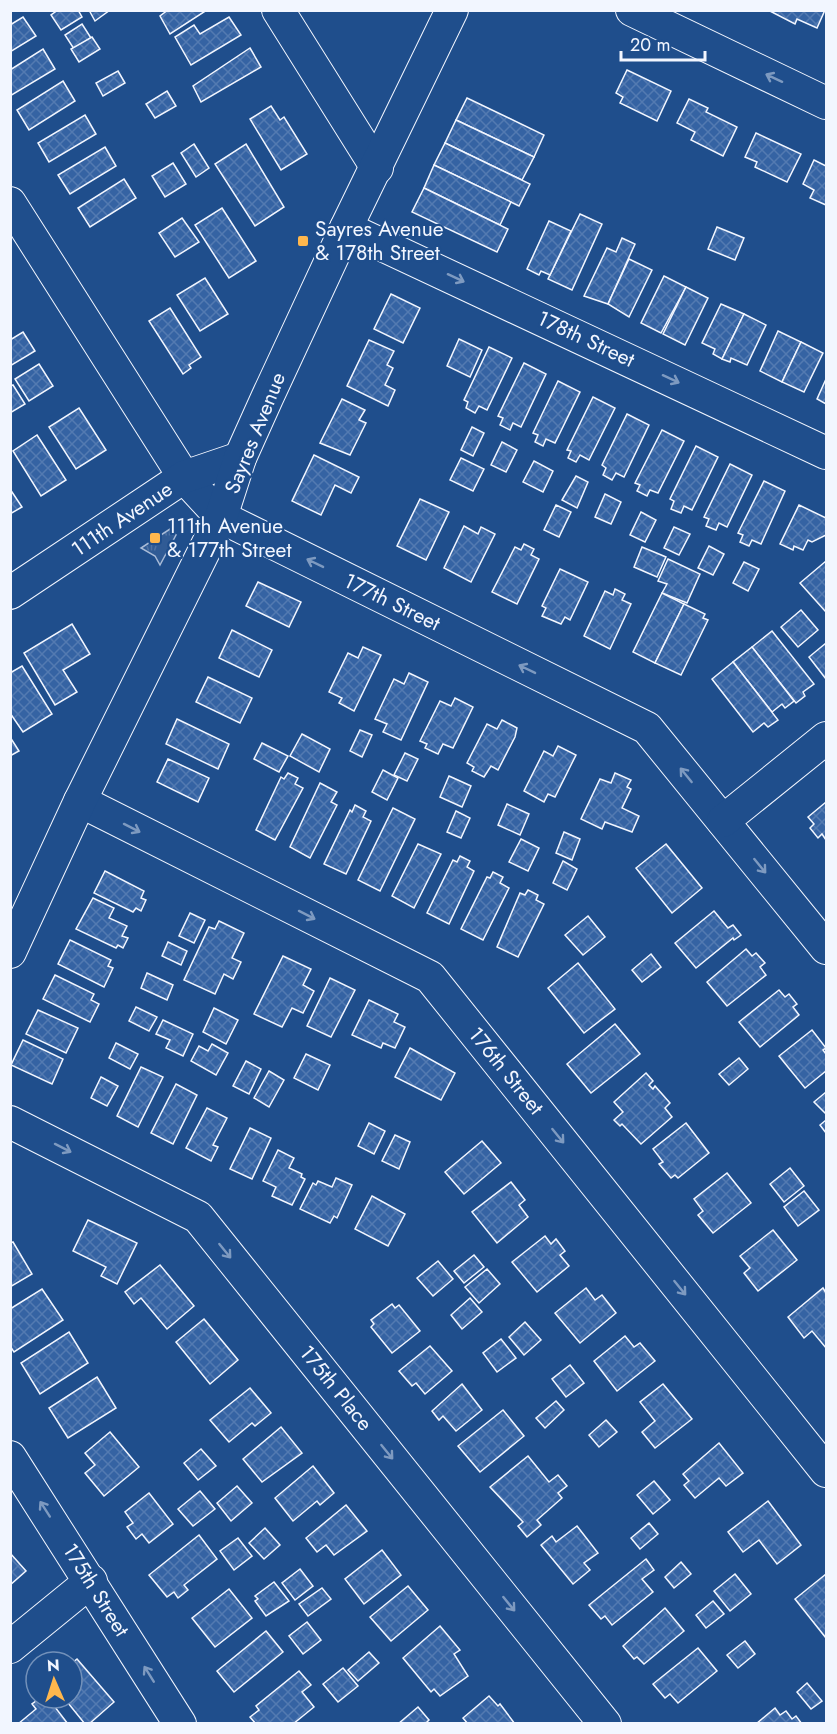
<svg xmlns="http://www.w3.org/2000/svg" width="837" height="1734" font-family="Jost,sans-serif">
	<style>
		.grass { fill: url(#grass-tufts); stroke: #a8bbd7; stroke-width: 1.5 }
		.building { fill: url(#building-cross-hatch); stroke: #f2f6ff; stroke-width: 1.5 }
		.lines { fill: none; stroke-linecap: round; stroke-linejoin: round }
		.minor-casing { stroke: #f2f6ff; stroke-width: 34 }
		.minor { stroke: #1f4e8c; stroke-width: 32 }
		.oneway { stroke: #7e9ac0 }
		.poi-dot { fill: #ffb74d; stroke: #1f4e8c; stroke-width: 2 }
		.labels { text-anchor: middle; stroke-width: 4.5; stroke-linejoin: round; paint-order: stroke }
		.poi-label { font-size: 21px; fill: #f2f6ff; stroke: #1f4e8c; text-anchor: start }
		.street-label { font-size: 21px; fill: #f2f6ff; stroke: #1f4e8c }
	</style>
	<defs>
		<pattern id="grass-tufts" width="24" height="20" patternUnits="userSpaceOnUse" patternTransform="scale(1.5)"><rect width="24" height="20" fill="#305b95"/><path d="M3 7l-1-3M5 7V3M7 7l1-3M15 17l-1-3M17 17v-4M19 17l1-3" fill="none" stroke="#4e73a5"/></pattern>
		<pattern id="building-cross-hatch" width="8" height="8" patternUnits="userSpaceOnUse" patternTransform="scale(1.5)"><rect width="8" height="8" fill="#3563a3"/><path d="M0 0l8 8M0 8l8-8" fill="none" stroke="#537ab1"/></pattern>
	</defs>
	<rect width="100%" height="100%" fill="#1f4e8c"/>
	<!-- grass -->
	<path class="grass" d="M170,529l6,6 -16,30 -5,-9 -14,-8z"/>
	<!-- building -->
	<g class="building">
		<path d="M58,10h20l4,7 -21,13 -10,-15z"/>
		<path d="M89,10h21l-15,11z"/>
		<path d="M168,10h39l-37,24 -10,-18z"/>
		<path d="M768,10h57l-8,18 -20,-9 -2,5z"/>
		<path d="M23,17l13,19 -26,16v-27z"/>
		<path d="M229,17l12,18 -50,30 -16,-28 19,-12 6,9z"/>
		<path d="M82,24l9,14 -17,11 -9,-14z"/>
		<path d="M92,37l8,12 -21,13 -8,-13z"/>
		<path d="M250,48l11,19 -60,35 -8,-16z"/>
		<path d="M43,49l12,20 -45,27v-26z"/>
		<path d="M627,70l44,21 -14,30 -37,-18 3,-6 -7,-4z"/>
		<path d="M118,71l7,12 -22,13 -7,-13z"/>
		<path d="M63,81l12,20 -46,29 -12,-20z"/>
		<path d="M167,91l9,15 -21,12 -9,-14z"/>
		<path d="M467,98l77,37 -10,22 -78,-37z"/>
		<path d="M689,99l19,9 -2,4 31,15 -14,29 -32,-16 4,-8 -18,-9z"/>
		<path d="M271,106l9,14 4,-3 23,37 -26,16 -31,-51z"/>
		<path d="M85,115l11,19 -47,28 -11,-19z"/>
		<path d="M456,120l78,37 -12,23 -77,-37z"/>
		<path d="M756,133l45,21 -14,28 -32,-15 2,-5 -12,-5z"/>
		<path d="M445,143l85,41 -11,22 -85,-41z"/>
		<path d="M194,144l15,24 -13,9 -15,-24z"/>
		<path d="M246,144l38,63 -29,19 -40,-62z"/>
		<path d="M105,147l11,19 -46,28 -12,-19z"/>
		<path d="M814,160l12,6v39l-16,-7 4,-8 -11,-6z"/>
		<path d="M173,163l13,21 -21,13 -13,-21z"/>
		<path d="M434,165l77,37 -11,23 -76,-37z"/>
		<path d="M124,179l12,19 -46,29 -12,-19z"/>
		<path d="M424,188l84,41 -11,23 -85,-40z"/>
		<path d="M222,208l34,53 -27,17 -34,-53z"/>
		<path d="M580,214l22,10 -30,66 -24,-11z"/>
		<path d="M182,218l17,24 -24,15 -16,-24z"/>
		<path d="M549,221l22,10 -21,44 -9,-4 -2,4 -12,-6z"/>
		<path d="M717,227l27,11 -9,22 -27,-11z"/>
		<path d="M622,238l13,6 -27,60 -24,-8 23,-48 9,4z"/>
		<path d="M629,259l23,11 -23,47 -21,-13z"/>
		<path d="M664,276l22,11 -25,46 -20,-10z"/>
		<path d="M205,278l23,36 -28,17 -23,-36z"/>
		<path d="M686,287l22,11 -23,47 -22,-11z"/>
		<path d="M391,294l29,14 -17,35 -29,-14z"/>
		<path d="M721,304l23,10 -22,45 -9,-5 2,-5 -13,-6z"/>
		<path d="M170,308l31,49 -12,8 2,3 -8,6 -34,-53z"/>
		<path d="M744,314l22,11 -19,40 -16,-7 -1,4 -8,-3z"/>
		<path d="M778,331l23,11 -19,40 -22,-11z"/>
		<path d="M23,332l12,19 -25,15v-26z"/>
		<path d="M459,339l23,11 -12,27 -23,-11z"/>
		<path d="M369,340l25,11 -7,14 6,3 -8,17 10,5 -7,16 -41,-20z"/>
		<path d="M801,342l22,11 -19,39 -22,-10z"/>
		<path d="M489,347l23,11 -25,52 -8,-4 -4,7 -9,-5 2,-6 -4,-2z"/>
		<path d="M524,363l22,11 -25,53 -8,-4 -3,7 -10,-5 3,-7 -5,-2z"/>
		<path d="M39,364l14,22 -24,15 -14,-22z"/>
		<path d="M826,379v25l-9,-5z"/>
		<path d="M558,381l22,11 -25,51 -9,-4 -3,7 -8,-4 3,-7 -5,-2z"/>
		<path d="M13,385l12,19 -15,9v-27z"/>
		<path d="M593,397l22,11 -26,52 -9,-5 -4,7 -8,-4 3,-7 -4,-1z"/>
		<path d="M342,399l23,11 -6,10 7,3 -16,32 -30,-12z"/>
		<path d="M79,408l27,42 -30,19 -27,-42z"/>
		<path d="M627,414l22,11 -25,52 -8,-4 -4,7 -9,-5 3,-7 -4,-3z"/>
		<path d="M472,427l12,6 -11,23 -12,-6z"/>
		<path d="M662,430l22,11 -26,52 -8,-3 -3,6 -10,-5 3,-6 -5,-2z"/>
		<path d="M37,435l29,45 -25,16 -28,-45z"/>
		<path d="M502,442l15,8 -11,22 -15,-7z"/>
		<path d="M696,446l22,11 -26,53 -8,-4 -3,7 -10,-4 3,-8 -4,-2z"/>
		<path d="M314,455l45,22 -8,16 -16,-8 -14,30 -29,-14z"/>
		<path d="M461,458l23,11 -11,22 -23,-11z"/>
		<path d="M534,461l19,10 -10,21 -20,-10z"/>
		<path d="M730,464l22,11 -25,52 -8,-4 -3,7 -10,-4 3,-7 -5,-2z"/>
		<path d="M576,476l12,6 -11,26 -15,-8z"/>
		<path d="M764,481l21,10 -24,53 -9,-4 -3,6 -9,-4 3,-7 -5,-2z"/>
		<path d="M10,489l12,18 -12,7z"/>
		<path d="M605,494l16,8 -10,22 -16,-7z"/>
		<path d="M420,499l29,13 -23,48 -29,-14z"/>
		<path d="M556,505l15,7 -12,25 -15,-7z"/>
		<path d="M799,505l27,13v17l-14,7 -4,-2 -5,10 -9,-4 -1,4 -13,-6z"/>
		<path d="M641,512l15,8 -11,22 -15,-7z"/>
		<path d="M464,526l14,8 3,-7 14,7 -24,48 -27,-14z"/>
		<path d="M674,527l16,7 -11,21 -15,-7z"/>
		<path d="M524,544l10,5 -3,6 8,4 -22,45 -25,-12 23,-45 6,3z"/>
		<path d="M709,546l15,8 -11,21 -15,-7z"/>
		<path d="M642,547l24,10 -9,20 -23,-10z"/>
		<path d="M668,559l32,15 -13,29 -25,-10 5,-9 -9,-3z"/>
		<path d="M826,561v49l-1,1 -25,-28z"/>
		<path d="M744,562l15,7 -11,22 -15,-8z"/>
		<path d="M560,569l28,13 -18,38 -5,-3 -4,7 -19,-8 4,-8 -4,-2z"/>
		<path d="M258,582l43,20 -12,25 -43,-21z"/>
		<path d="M615,589l10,5 -3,6 9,4 -21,45 -26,-13 21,-45 8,4z"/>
		<path d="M662,593l22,11 -29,59 -22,-11z"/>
		<path d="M684,604l21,10 -2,4 5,2 -27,55 -26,-12z"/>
		<path d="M801,610l17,20 -20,17 -17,-20z"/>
		<path d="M72,624l18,30 -27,16 14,22 -22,13 -31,-52z"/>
		<path d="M232,630l40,20 -13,27 -40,-19z"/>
		<path d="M772,631l42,53 -11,8 2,4 -9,7 -44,-56z"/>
		<path d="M826,643v36l-17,-22z"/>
		<path d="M363,647l18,8 -27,56 -15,-8 3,-5 -13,-6 19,-39 10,5z"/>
		<path d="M752,647l42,54 -9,7 -3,-4 -10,8 -39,-50z"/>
		<path d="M733,662l45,58 -10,7 -4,-4 -11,9 -41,-53z"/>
		<path d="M22,666l30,48 -29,18 -13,-19v-40z"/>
		<path d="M409,673l19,9 -27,58 -18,-8 4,-8 -12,-5 19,-40 10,5z"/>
		<path d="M208,677l44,21 -12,25 -44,-21z"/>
		<path d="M455,698l18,9 -20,41 -10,-4 -5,10 -13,-6 2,-4 -7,-3 20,-40 11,5z"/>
		<path d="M177,719l52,25 -11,25 -52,-25z"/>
		<path d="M502,720l15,8 -2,9 -17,33 -7,-4 -7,11 -12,-6 2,-4 -7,-4 20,-39 10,5z"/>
		<path d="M360,730l12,5 -10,22 -12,-6z"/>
		<path d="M302,734l28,15 -11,23 -29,-16z"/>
		<path d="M10,737l9,14 -9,5z"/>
		<path d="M262,743l26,13 -9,16 -25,-13z"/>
		<path d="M558,746l18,9 -21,42 -7,-3 -4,8 -20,-11 20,-40 9,5z"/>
		<path d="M405,753l13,6 -11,22 -13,-6z"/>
		<path d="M168,759l41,19 -11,24 -41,-20z"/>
		<path d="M383,770l15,8 -11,22 -15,-8z"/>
		<path d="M288,773l10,5 -3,6 8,4 -28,52 -19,-10 25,-53 3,2z"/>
		<path d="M615,773l16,7 -4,7 4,2 -9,19 17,8 -7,16 -27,-10 -3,7 -21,-10 19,-40 11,4z"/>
		<path d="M449,776l22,10 -9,21 -22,-10z"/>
		<path d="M320,783l17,9 -6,10 6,3 -27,53 -20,-11z"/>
		<path d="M826,802v38l-4,-6 -4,4 -8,-10 4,-4 -6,-7z"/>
		<path d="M507,804l22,10 -9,21 -22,-10z"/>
		<path d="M355,805l11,6 -3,6 8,4 -25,53 -22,-10 26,-54 2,2z"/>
		<path d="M393,808l22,11 -35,72 -22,-11z"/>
		<path d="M456,811l14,7 -9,20 -14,-6z"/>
		<path d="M564,832l16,7 -8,21 -16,-7z"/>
		<path d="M521,839l18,9 -11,23 -19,-9z"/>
		<path d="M418,844l23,10 -27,54 -22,-12z"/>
		<path d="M666,844l36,44 -30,25 -36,-45z"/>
		<path d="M460,856l10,5 -3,6 7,4 -25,53 -22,-11 26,-53 4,2z"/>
		<path d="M563,861l14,8 -10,21 -14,-7z"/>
		<path d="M105,871l39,20 -3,7 5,2 -5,11 -5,-3 -3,4 -39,-19z"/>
		<path d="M493,872l10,5 -3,6 9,5 -26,52 -22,-11 26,-52 3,1z"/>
		<path d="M528,890l10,5 -2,5 8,4 -26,53 -21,-10 23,-54 5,2z"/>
		<path d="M93,898l21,10 -5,10 18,8 -5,10 6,2 -5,10 -5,-3 -2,3 -40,-19z"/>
		<path d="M714,911l14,17 5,-3 8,10 -7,5 -1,-2 -37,30 -21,-25z"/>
		<path d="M190,913l15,7 -11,23 -15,-7z"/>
		<path d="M588,916l17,21 -22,18 -18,-20z"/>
		<path d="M219,921l25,12 -12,25 9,4 -8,17 -9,-5 -9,20 -31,-14 25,-53 6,2z"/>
		<path d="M70,940l41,20 -3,6 5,2 -9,19 -46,-23z"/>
		<path d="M168,942l19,9 -6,14 -19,-9z"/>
		<path d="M746,949l6,7 4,-3 9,10 -5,4 6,8 -39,31 -20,-24z"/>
		<path d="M651,954l10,13 -19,15 -10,-12z"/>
		<path d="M283,956l28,13 -8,16 11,6 -11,22 -11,-5 -10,19 -28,-13z"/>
		<path d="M578,963l37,46 -31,24 -36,-45z"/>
		<path d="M147,973l26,12 -6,15 -26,-12z"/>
		<path d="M55,975l39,19 -3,6 8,4 -9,18 -47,-23z"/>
		<path d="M330,978l25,12 -24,47 -24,-11z"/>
		<path d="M779,990l6,7 4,-3 8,10 -4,3 6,8 -39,32 -21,-25z"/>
		<path d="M369,1000l29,14 -4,8 11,5 -10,21 -12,-5 -2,5 -29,-13z"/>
		<path d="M136,1007l21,10 -8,14 -20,-10z"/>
		<path d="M214,1008l24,12 -12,24 -23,-12z"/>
		<path d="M38,1010l40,18 -12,25 -40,-19z"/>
		<path d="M163,1020l30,14 -10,22 -17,-8 4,-8 -14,-6z"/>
		<path d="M615,1024l25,30 -49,39 -24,-29z"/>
		<path d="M812,1030l14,18 -3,2 3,4v17l-21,17 -26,-32z"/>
		<path d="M23,1040l40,19 -11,25 -41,-19z"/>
		<path d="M116,1043l22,11 -8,15 -21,-11z"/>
		<path d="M212,1044l16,9 -12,22 -25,-14 8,-15 9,5z"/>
		<path d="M410,1048l45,25 -14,27 -46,-23z"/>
		<path d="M306,1054l24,11 -12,25 -24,-12z"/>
		<path d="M739,1058l9,11 -19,16 -10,-11z"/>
		<path d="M246,1061l15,8 -12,25 -16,-8z"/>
		<path d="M141,1067l22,10 -25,50 -21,-11z"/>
		<path d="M269,1071l15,9 -15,27 -15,-9z"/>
		<path d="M646,1073l7,8 -4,4 4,4 2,-3 15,17 -5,5 7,9 -31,27 -19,-20 -2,2 -6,-6 9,-8 -9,-10z"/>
		<path d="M101,1077l17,9 -11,20 -16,-8z"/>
		<path d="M176,1084l21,11 -24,49 -22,-11z"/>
		<path d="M826,1092v22l-12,-12z"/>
		<path d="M207,1108l20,10 -14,27 5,2 -7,14 -25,-13z"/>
		<path d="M826,1120v13l-6,-8z"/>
		<path d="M369,1123l16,8 -11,23 -16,-8z"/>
		<path d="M686,1123l23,30 -31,25 -3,-3 -4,3 -12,-14 4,-2 -10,-13z"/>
		<path d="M250,1128l21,10 -19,41 -22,-10z"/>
		<path d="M395,1135l15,7 -11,27 -17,-8z"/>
		<path d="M482,1141l19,22 -37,31 -19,-22z"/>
		<path d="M278,1150l16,8 -5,10 13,6 -1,3 4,2 -13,26 -20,-9 4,-9 -13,-6z"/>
		<path d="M790,1168l14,18 -20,16 -14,-18z"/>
		<path d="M727,1173l24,30 -38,30 -15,-18 5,-4 -9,-12z"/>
		<path d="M336,1178l16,7 -15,33 -3,-2 -4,7 -30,-14 13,-26 3,2 2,-4 14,6z"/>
		<path d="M511,1182l14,18 -6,5 9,12 -31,26 -25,-31z"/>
		<path d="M804,1191l15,19 -21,16 -14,-19z"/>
		<path d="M372,1196l33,18 -17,32 -33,-17z"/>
		<path d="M88,1220l49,23 -20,41 -16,-8 5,-9 -33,-16z"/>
		<path d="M773,1230l24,30 -39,31 -14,-18 6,-5 -10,-12z"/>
		<path d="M545,1236l6,8 5,-5 9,12 -5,4 9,11 -32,26 -25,-30z"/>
		<path d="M13,1242l19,32 -22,13v-44z"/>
		<path d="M474,1255l10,12 -20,16 -10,-12z"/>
		<path d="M438,1261l15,18 -20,17 -16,-18z"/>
		<path d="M160,1265l34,41 -27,23 -26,-31 -7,6 -9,-12z"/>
		<path d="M487,1269l13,15 -21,19 -14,-16z"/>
		<path d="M586,1288l9,12 7,-5 14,18 -36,30 -25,-30z"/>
		<path d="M823,1288l3,5v55l-14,-17 -8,7 -16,-21z"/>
		<path d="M42,1289l21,31 -49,32 -4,-6v-37z"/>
		<path d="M470,1298l12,14 -20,17 -11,-14z"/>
		<path d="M392,1304l3,4 4,-3 21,26 -28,22 -21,-26 3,-3 -3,-4z"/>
		<path d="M204,1319l34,41 -28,24 -34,-42z"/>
		<path d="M525,1322l16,18 -17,15 -15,-18z"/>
		<path d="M69,1332l19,31 -48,31 -19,-31z"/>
		<path d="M625,1336l9,11 6,-4 15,18 -38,30 -23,-30z"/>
		<path d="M501,1339l15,19 -19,14 -14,-19z"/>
		<path d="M430,1346l22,25 -27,23 -9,-11 -4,3 -13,-15z"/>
		<path d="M570,1365l14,18 -18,14 -14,-18z"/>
		<path d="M97,1377l19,31 -48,30 -19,-30z"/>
		<path d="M462,1384l20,26 -26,21 -13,-15 -4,4 -7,-9z"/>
		<path d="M663,1384l29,35 -37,29 -13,-16 13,-11 -15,-19z"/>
		<path d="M250,1388l21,25 -16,13 -3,-3 -23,19 -19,-22z"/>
		<path d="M556,1401l8,9 -19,18 -9,-10z"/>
		<path d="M503,1410l21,26 -44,36 -22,-26z"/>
		<path d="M606,1420l11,12 -18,15 -10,-12z"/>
		<path d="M281,1427l21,26 -40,29 -19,-23z"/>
		<path d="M110,1432l29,35 -35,29 -19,-23 10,-8 -10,-12z"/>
		<path d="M719,1443l24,30 -17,13 -7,-8 -24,20 -11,-13 5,-4 -6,-7z"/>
		<path d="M201,1449l15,17 -18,14 -14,-17z"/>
		<path d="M528,1456l21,26 9,-7 9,11 -9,7 4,5 -25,22 4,5 -14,12 -9,-11 5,-4 -33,-35z"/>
		<path d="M313,1466l21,27 -14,12 -3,-4 -24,20 -18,-23z"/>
		<path d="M654,1481l16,19 -17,14 -16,-19z"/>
		<path d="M237,1486l15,17 -21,18 -14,-18z"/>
		<path d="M200,1491l15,18 -22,17 -15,-17z"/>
		<path d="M149,1493l24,31 -24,19 -7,-9 -6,5 -9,-12 6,-4 -8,-11z"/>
		<path d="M768,1501l33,44 -24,19 -18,-24 -16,12 -15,-20z"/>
		<path d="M346,1505l21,26 -33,24 -8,-10 -9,7 -11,-14z"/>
		<path d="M649,1523l9,11 -18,15 -9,-11z"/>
		<path d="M577,1526l21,27 -14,10 6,7 -17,14 -32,-39 11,-9 4,6z"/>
		<path d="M265,1528l15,17 -16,14 -15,-16z"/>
		<path d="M199,1535l18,24 -33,26 4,5 -10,8 -4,-6 -7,5 -18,-22z"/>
		<path d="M238,1538l14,18 -18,14 -14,-19z"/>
		<path d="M382,1550l19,25 -37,29 -19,-25z"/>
		<path d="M10,1553l16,18 -16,14z"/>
		<path d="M646,1559l8,11 -12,9 11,13 -41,33 -7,-9 -4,3 -12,-14z"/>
		<path d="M681,1562l10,12 -17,14 -9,-11z"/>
		<path d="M300,1569l13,17 -18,14 -13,-17z"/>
		<path d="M735,1574l16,20 -21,17 -16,-20z"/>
		<path d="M826,1574v64l-31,-39z"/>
		<path d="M274,1582l15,19 -23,15 -11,-15 3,-2 -3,-3z"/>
		<path d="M408,1586l20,24 -37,31 -21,-24z"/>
		<path d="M322,1588l9,11 -23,17 -9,-12z"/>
		<path d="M229,1589l23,29 -37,29 -23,-29z"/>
		<path d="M713,1601l11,13 -18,14 -10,-13z"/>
		<path d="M665,1608l19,23 -40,33 -7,-7 -3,2 -11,-13z"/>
		<path d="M307,1622l14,18 -18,14 -14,-18z"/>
		<path d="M440,1626l20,24 -6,4 14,22 -28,20 -6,-7 -3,3 -28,-34z"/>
		<path d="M266,1631l17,21 -49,40 -17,-21z"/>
		<path d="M745,1641l10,13 -17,14 -11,-13z"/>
		<path d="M698,1648l19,23 -39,32 -8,-9 -5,4 -12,-14z"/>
		<path d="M369,1652l10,11 -21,18 -10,-11z"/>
		<path d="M77,1659l37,43 -25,22h-4l-21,-26h8v-35z"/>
		<path d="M343,1668l15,18 -20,16 -15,-18z"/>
		<path d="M299,1671l12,14 -9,7 12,15 -21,17h-37l-6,-7 9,-7 -3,-4z"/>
		<path d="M807,1683l15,18 -11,8 -14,-17z"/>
		<path d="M489,1696l9,10 2,-2 15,20h-47l-5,-6z"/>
		<path d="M40,1698h8l20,26h-50l18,-15 -4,-5z"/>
		<path d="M418,1707l11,13 -4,4h-27z"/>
		<path d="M775,1708l5,7 6,-4 6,8 4,-3 6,8h-46z"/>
	</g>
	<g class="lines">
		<!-- minor casing -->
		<g class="minor-casing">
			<g id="minor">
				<path d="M278,10l99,158"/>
				<path d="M632,10l194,93"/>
				<path d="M10,203l174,274 37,40 426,211 179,220"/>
				<path d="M346,228l480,225"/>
				<path d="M10,593l174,-116 56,-19"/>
				<path d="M80,801l350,176 396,494"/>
				<path d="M723,821l103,-83"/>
				<path d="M10,952l70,-151 141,-284 19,-59 27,-60 79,-170 106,-218"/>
				<path d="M10,1122l188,95 407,507"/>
				<path d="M10,1457l170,267"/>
				<path d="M10,1647l81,-66"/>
			</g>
		</g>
		<!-- minor -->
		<use href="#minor" class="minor"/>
	</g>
	<!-- one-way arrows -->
	<defs><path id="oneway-shaft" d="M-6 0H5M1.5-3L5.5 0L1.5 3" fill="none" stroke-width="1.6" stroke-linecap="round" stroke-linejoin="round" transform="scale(1.5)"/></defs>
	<g class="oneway">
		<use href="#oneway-shaft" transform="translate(774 78) rotate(-155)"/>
		<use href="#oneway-shaft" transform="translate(456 278) rotate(25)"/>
		<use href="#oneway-shaft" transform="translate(671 379) rotate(25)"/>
		<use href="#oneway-shaft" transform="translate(315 563) rotate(-154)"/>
		<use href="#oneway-shaft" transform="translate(527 669) rotate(-154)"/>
		<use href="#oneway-shaft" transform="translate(686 775) rotate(-129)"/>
		<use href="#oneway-shaft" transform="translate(132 828) rotate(27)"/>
		<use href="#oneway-shaft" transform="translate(760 866) rotate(51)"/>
		<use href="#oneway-shaft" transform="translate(307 915) rotate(27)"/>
		<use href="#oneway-shaft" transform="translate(558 1136) rotate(51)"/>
		<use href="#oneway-shaft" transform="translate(63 1148) rotate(27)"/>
		<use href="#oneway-shaft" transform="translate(225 1251) rotate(51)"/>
		<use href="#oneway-shaft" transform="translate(680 1288) rotate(51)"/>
		<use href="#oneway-shaft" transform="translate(387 1452) rotate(51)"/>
		<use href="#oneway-shaft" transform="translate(45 1509) rotate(-123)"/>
		<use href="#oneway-shaft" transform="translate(509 1604) rotate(51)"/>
		<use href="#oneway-shaft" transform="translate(149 1674) rotate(-122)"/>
	</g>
	<!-- markers -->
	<g class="poi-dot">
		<rect x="297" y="235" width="12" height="12" rx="3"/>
		<rect x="149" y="532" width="12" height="12" rx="3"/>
	</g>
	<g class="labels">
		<!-- poi labels -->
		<g class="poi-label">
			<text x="315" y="236">Sayres Avenue<tspan x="315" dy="24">&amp; 178th Street</tspan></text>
			<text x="167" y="533">111th Avenue<tspan x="167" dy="24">&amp; 177th Street</tspan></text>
		</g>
		<!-- street labels -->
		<g class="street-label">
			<text transform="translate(586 339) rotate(25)" y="7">178th Street</text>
			<text transform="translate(255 433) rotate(-68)" y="7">Sayres Avenue</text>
			<text transform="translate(122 519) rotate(-34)" y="7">111th Avenue</text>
			<text transform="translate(392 602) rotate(26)" y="7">177th Street</text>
			<text transform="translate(506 1071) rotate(51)" y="7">176th Street</text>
			<text transform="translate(336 1388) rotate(51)" y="7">175th Place</text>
			<text transform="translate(96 1590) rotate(58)" y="7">175th Street</text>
		</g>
	</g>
	<!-- border -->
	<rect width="837" height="1734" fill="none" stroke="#f2f6ff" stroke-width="24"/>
	<!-- north arrow -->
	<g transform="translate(54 1680) rotate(357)"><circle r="28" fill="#1f4e8c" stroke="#7391ba" stroke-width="1.5"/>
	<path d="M0-4.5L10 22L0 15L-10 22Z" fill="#ffb74d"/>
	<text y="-9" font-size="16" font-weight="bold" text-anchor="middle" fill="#f2f6ff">N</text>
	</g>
	<!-- scale -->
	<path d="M621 51v9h84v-9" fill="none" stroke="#f2f6ff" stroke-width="3"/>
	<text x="630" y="51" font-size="18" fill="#f2f6ff" stroke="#1f4e8c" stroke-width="4.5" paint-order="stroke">20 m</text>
</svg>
